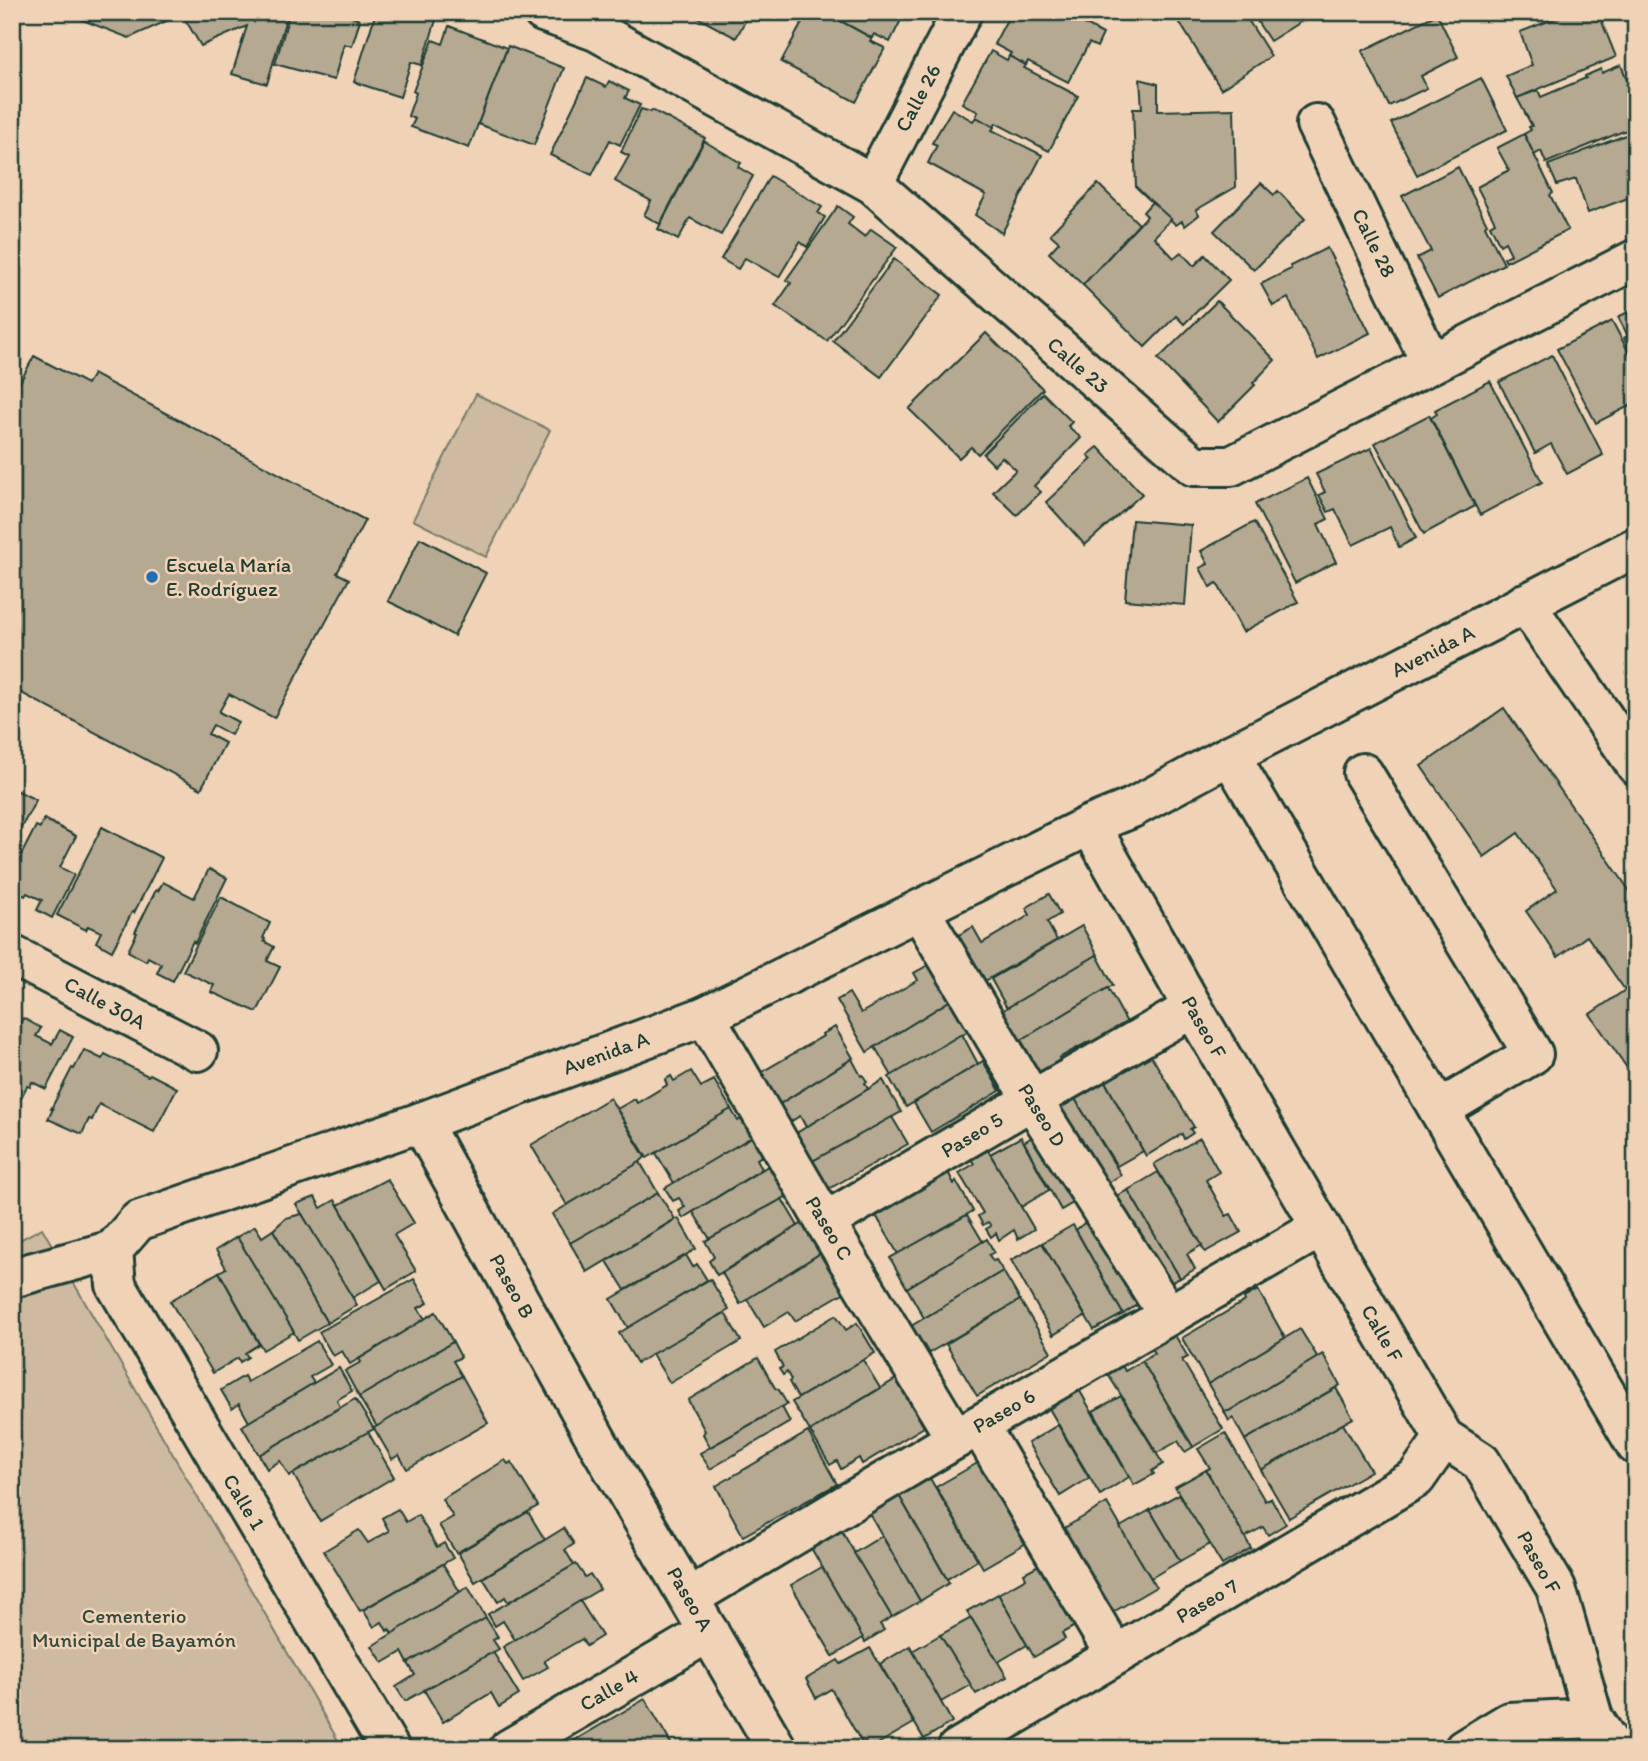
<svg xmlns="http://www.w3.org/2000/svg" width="1648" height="1761" font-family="Itim,sans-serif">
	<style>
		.green { fill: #cebaa1; stroke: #767c6a; stroke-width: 2 }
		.building { fill: #b5a992; stroke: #1f3d34; stroke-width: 2 }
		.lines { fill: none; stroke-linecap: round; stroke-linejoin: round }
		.minor-casing { stroke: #1f3d34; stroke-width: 44 }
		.minor { stroke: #f0d3b6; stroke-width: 38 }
		.poi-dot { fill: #1f6fb2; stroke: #f0d3b6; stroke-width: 2.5 }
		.labels { text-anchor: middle; stroke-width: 5; stroke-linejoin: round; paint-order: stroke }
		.street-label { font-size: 21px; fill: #1f3d34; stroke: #f0d3b6 }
		.poi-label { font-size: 21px; fill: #1f3d34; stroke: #f0d3b6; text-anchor: start }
		.park-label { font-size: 21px; fill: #304a3f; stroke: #f0d3b6 }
	</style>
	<rect width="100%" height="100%" fill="#f0d3b6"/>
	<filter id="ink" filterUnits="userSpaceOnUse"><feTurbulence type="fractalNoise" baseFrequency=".0143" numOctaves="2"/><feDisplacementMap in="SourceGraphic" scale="14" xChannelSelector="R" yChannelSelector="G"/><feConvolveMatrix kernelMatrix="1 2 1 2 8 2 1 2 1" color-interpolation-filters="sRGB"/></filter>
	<g filter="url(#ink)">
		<!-- green -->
		<g class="green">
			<path d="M476,394l74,36 -64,127 -73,-37z"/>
			<path d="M42,1228l301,521h-331v-505z"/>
		</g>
		<!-- building -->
		<g class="building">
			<path d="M90,12h161l3,10 8,-10h17l8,3 -20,69 -35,-10 15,-48 -46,20 -19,-32 -53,24 -52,-20z"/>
			<path d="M290,12h63l-1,5 8,3 -8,26 -8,-2 -10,36 -59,-16z"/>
			<path d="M376,12h34l26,8 -14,45 -11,-3 -11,35 -46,-15z"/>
			<path d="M687,12h63l-14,26z"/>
			<path d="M812,12h5l19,10 1,-3 35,19 -2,3 15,7 -29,54 -75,-40 23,-43 4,1z"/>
			<path d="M832,12h73l-15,30 -16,-8 -2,4 -35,-19 2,-3z"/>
			<path d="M1011,12h51l41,22 -6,13 -8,-4 -21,39 -40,-21 -2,4 -17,-9 2,-3 -17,-9z"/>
			<path d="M1173,12h70l28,44 -50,33z"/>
			<path d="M1251,12h65l-46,29z"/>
			<path d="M1512,12h28l-25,9z"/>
			<path d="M1572,12h26l18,45 -99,41 -11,-22 26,-11 -12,-33z"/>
			<path d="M1437,14l21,43 -37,19 6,12 -38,18 -27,-55z"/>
			<path d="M449,26l58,22 -38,100 -58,-21 4,-8 -7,-3 8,-23 -3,-2 20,-51 10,4z"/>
			<path d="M508,46l56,22 -30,77 -56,-21z"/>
			<path d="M991,51l16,9 2,-4 17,9 -2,3 54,28 -29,55 -53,-28 -2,4 -18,-10 2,-5 -16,-9z"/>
			<path d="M1621,65l15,36v25l-90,37 -5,-12 -7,4 -10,-21 7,-4 -2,-3 3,-1 -15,-28 21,-8 3,7 45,-19 -1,-2 16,-7 1,4z"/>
			<path d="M587,78l19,9 3,-6 20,10 -4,7 15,7 -20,40 -10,-5 -18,35 -42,-20z"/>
			<path d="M1481,78l26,52 -90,45 -26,-52z"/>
			<path d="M1140,79l18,5v27l76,-2 2,78 -40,23 3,5 -14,11 -3,-5 -6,4 -40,-38 -3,-78h9z"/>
			<path d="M641,109l10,3 1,-2 53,28 -45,86 -16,-9 7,-14 -36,-20 14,-25 -8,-4z"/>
			<path d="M952,109l21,12 3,-4 18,10 -2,3 50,25 -40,78 -27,-18 11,-20 -58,-32 9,-18 -5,-2z"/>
			<path d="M1636,131v64l-48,18 -12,-34 -19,6 -9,-20z"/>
			<path d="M1524,134l29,59 -3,2 18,35 -62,32 -2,-4 7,-4 -6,-12 -5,3 -10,-20 5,-3 -18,-35 32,-17 -12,-22z"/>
			<path d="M704,141l37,22 -3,4 15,9 -32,59 -31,-17 -12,22 -20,-11z"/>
			<path d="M1458,167l29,57 -2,2 19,38 -66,34 -21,-40 14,-7 -29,-55z"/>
			<path d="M770,176l52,31 -4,6 7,4 -18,30 -7,-5 -21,35 -34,-19 -7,11 -17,-10z"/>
			<path d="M1261,183l13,12 4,-4 27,28 -51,51 -40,-39z"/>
			<path d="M1098,184l41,40 -56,61 -34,-32 10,-11 -9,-8z"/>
			<path d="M1152,202l19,17 -17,18 20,21 7,-6 13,14 11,-11 24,25 -45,44 -8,-8 -31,31 -62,-62 64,-69 -4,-4z"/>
			<path d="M838,206l15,11 -5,7 17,13 6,-8 26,18 -70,94 -52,-35 16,-23 -5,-3z"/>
			<path d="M1327,248l43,85 -52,26 -30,-61 -15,8 -12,-22 30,-15 -1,-3z"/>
			<path d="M894,259l48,36 -61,82 -48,-36z"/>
			<path d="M1217,301l58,59 -22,23 2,2 -37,37 -60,-63z"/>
			<path d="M1636,308v42l-5,3 -7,-15 4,-2 -10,-19z"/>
			<path d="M1612,321l24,45v38l-1,-1 -39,20 -39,-74z"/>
			<path d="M986,333l57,56 -65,65 -7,-7 -12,11 -50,-49z"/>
			<path d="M1552,355l51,100 -36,19 -16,-30 -16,9 -36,-71z"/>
			<path d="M34,356l53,28 6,-10 272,146 -28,53 12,6 -75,139 -45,-24 -10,18 19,10 -7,13 -18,-10 -5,9 17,9 -24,46 -189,-101v-291z"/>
			<path d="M1490,381l52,101 -62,33 -49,-97 6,-4 -2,-4z"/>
			<path d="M1043,393l29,29 -4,4 13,12 -47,48 7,6 -24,23 -24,-23 23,-22 -14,-13 -8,8 -11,-11z"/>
			<path d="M1429,415l46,91 -51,28 -49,-91z"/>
			<path d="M1098,447l44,47 -57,51 -39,-43 46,-43 -4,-4z"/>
			<path d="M1371,448l45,90 -17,9 -9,-20 -37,18 -18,-36 -7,3 -9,-17 6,-3 -9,-18z"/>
			<path d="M1307,478l21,41 -10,5 18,38 -41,21 -40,-79z"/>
			<path d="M1132,520l59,5 -6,80 -60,-5z"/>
			<path d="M1254,522l44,80 -55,30 -26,-49 -7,4 -10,-19 8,-4 -7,-13z"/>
			<path d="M420,538l66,35 -32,63 -66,-35z"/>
			<path d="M1504,708l132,192v181l-46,-67 35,-24 -38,-54 -29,21 -32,-46 31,-22 -39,-56 -34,24 -63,-91z"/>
			<path d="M12,788l24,12 -24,45z"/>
			<path d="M44,819l32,17 -16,31 14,8 -22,43 -15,-8 5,-10 -15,-7 -2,3 -13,-7v-8l6,-12 -3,-2 21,-41 4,2z"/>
			<path d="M102,827l60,31 -28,55 -2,-1 -20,39 -16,-9 5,-10 -13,-6 -2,4 -29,-15z"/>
			<path d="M209,869l18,9 -32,65 -2,-2 -20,40 -16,-8 4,-9 -13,-7 -2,4 -18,-10 9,-18 -2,-1 21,-42 2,1 5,-9 31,16z"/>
			<path d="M1049,894l11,20 -13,8 10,18 -81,46 -26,-46 23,-13 9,16 48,-28 -4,-7z"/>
			<path d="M221,897l49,26 -7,15 2,1 -1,2 10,6 -7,14 13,6 -23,45 -46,-20 3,-7 -31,-14z"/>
			<path d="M1082,926l16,29 -91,53 -16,-29z"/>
			<path d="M1097,955l16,30 -103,62 -17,-31z"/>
			<path d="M932,963l21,36 -86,53 -30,-52 12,-7 12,20 57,-33 -4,-7z"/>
			<path d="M1108,988l22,40 -37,20 -3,-7 -31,17 3,6 -21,11 -20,-35z"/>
			<path d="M956,997l18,31 -82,48 -17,-29z"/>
			<path d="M23,1018l18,10 -5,8 16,8 8,-14 13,7 -27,52 -14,-7 -2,5 -3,-1 -15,29v-77z"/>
			<path d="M835,1027l18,31 -80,50 -16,-29 8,-4 -3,-3 61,-36 -1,-2z"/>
			<path d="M962,1034l16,30 -72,43 -17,-30z"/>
			<path d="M1141,1039l53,88 -4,2 3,4 -9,6 -2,-5 -36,22 -43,-78z"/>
			<path d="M84,1050l18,9 3,-5 43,22 2,-2 27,14 -23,44 -55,-28 -7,16 -3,-1 -7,15 -34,-15 5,-10h-2l21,-41 2,1z"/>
			<path d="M852,1059l9,17 2,-1 4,7 -2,1 3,6 -62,38 -6,-11 -10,6 -10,-18z"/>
			<path d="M983,1061l17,30 -69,41 -17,-29z"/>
			<path d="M691,1071l10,16 13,-7 17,29 -84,49 -30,-49 18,-10 2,4 30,-18 -2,-5 6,-4 3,5z"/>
			<path d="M1103,1078l40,73 -26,15 -44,-70z"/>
			<path d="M883,1080l18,32 -90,50 -21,-25z"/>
			<path d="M1066,1084l55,91 -27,16 -56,-91z"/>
			<path d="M610,1098l35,59 -5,5 -73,43 -36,-60z"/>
			<path d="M731,1109l7,12 13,-7 11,17 -88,52 -18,-30z"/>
			<path d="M892,1117l16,27 -81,46 -16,-28z"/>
			<path d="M762,1131l11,19 -16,9 5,10 -79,49 -4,-7 6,-4 -6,-9 -6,3 -8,-13z"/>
			<path d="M1037,1134l51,60 -27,16 -37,-68z"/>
			<path d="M1021,1137l28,53 -28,17 -31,-53z"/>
			<path d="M1200,1138l19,34 -13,8 20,36 5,-2 10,18 -36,20 -51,-88z"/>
			<path d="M986,1147l48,82 -16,10 -4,-9 -15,10 -3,-7 -5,4 -5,-8 5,-3 -3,-4 -5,3 -5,-9 5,-3 -24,-40 15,-9 -4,-7z"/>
			<path d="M640,1162l18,31 -88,50 -18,-29z"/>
			<path d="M943,1162l11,22 2,-3 17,30 -75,43 -28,-49z"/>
			<path d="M773,1163l18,31 -81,45 -17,-27z"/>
			<path d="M1158,1172l44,73 -15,9 8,15 -15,9 -52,-88z"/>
			<path d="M387,1179l27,44 -20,12 22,36 -30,18 -48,-84z"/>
			<path d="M1128,1190l52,88 -23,12 -57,-86z"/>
			<path d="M658,1193l17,26 -88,53 -17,-29z"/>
			<path d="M315,1197l6,11 14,-8 46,81 -29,17 -56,-94z"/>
			<path d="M782,1199l16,27 -81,49 -8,-14 5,-4 -9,-16z"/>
			<path d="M1097,1212l52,85 -26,17 -47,-84z"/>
			<path d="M302,1214l55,91 -30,18 -54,-93 13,-12z"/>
			<path d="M967,1215l16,27 -76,46 -17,-30z"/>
			<path d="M678,1218l18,31 -71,41 -18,-29z"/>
			<path d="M803,1223l18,30 -81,51 -18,-31z"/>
			<path d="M1073,1225l50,89 -29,16 -52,-87z"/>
			<path d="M255,1226l7,11 11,-7 54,93 -29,17 -61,-103z"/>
			<path d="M237,1237l57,95 -31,18 -44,-78 7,-4 -10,-18z"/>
			<path d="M987,1239l7,13 -5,3 4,6 3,-1 7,11 -79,47 -17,-30z"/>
			<path d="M1042,1243l43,73 -32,19 -42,-75z"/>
			<path d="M821,1253l24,39 -50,29 -6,-9 -25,15 -17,-28z"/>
			<path d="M686,1255l7,12 4,-3 10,16 -79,48 -17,-29z"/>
			<path d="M1003,1271l17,29 -98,57 -16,-28z"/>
			<path d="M219,1272l40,72 -14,9 3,4 -8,5 -2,-4 -25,15 -43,-72z"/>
			<path d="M414,1279l14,24 -10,5 7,11 -75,45 -8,-13 -9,5 -14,-24z"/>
			<path d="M710,1279l19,31 -92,53 -18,-30z"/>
			<path d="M1258,1290l27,48 -77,46 -26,-46 63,-37 -1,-3z"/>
			<path d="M1020,1300l31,52 -74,44 -31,-52z"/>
			<path d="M436,1312l17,30 -94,55 -14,-26 16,-9 -2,-3z"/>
			<path d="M725,1313l16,28 -71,42 -18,-29z"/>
			<path d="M836,1315l10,15 11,-7 18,30 -77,45 -9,-16 2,-2 -4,-8 -4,3 -4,-6 4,-2 -8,-15z"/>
			<path d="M1300,1329l18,29 -89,53h-5l-16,-27z"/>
			<path d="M1173,1332l15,25 -6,3 41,69 -30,18 -51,-86 12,-8 -4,-7z"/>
			<path d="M317,1341l14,24 -21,12 4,6 -65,39 -10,-18 -7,5 -11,-19 23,-14 3,6z"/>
			<path d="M453,1342l8,15 -8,4 9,15 -85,51 -18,-30z"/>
			<path d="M1323,1354l17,31 -95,55 -12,-22 -4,3 -5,-10h5z"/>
			<path d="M758,1358l17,30 4,2 8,14 -77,43 -7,-13 2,-3 -17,-31z"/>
			<path d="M863,1360l17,28 -70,43 -18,-29z"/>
			<path d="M1142,1361l51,86 -8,5 -7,-11 -21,12 -51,-82 14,-9 5,9z"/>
			<path d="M339,1368l13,23 -15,9 3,7 -81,48 -17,-29z"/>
			<path d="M462,1376l26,47 -81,46 -8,-14 -7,4 -18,-31z"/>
			<path d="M896,1379l28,48 -62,37 -3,-6 -18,11 -4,-8 -7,4 -20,-34z"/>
			<path d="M1077,1386l52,91 -29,18 -53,-90z"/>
			<path d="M1336,1388l17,30 -92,52 -16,-30z"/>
			<path d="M1121,1396l42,68 -11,7 2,3 -20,11 -41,-74z"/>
			<path d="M355,1399l19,30 -85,47 -9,-15 -13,8 -8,-14z"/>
			<path d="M782,1407l8,15 -80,47 -10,-16z"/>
			<path d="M1343,1424l28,47 -82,47 -28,-48z"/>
			<path d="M1058,1425l31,53 -29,18 -32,-53z"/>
			<path d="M368,1432l26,45 -74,44 -27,-47z"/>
			<path d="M808,1432l29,52 -94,52 -27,-50z"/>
			<path d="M1225,1433l40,68 6,-3 15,26 -18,11 -5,-8 -18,10 -39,-67 4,-2 -12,-19z"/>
			<path d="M505,1460l3,4 3,-2 27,44 -82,47 -17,-28 14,-8 -11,-18z"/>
			<path d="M981,1461l47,81 -45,26 -47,-81z"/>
			<path d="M1206,1470l45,78 -29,17 -47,-78z"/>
			<path d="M928,1475l50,85 -31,19 -49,-85z"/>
			<path d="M898,1494l51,89 -29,18 -52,-90z"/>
			<path d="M1179,1494l31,50 -30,17 -30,-51z"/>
			<path d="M1107,1503l49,84 -48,28 -49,-84z"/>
			<path d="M398,1509l8,13 12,-7 19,32 7,-4 9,15 -93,53 -36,-60 35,-21 9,13 21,-12 -7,-13z"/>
			<path d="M1150,1510l30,51 -29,17 -31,-51z"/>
			<path d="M528,1512l17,28 -70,42 -17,-29z"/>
			<path d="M564,1528l10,16 -9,6 9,15 -66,37 -3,-5 -7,5 -15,-24z"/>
			<path d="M840,1528l52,89 -12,7 4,6 -19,12 -55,-96z"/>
			<path d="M882,1536l38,65 -28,16 -38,-64z"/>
			<path d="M1044,1562l33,63 -15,8 3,6 -31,18 -36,-63 28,-16 -2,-5z"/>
			<path d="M443,1564l17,28 -68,42 -3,-5 -2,2 -5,-9 -8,5 -11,-17z"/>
			<path d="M576,1564l9,13 5,-3 10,15 -85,51 -12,-19 -8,5 -7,-12z"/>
			<path d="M822,1567l41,71 -30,18 -42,-71z"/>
			<path d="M468,1587l18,31 -78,45 -6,-11 -19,11 -11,-17z"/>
			<path d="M998,1594l29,51 -29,17 -31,-51z"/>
			<path d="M580,1601l22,35 -16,10 -4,-7 -38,22 4,6 -25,14 -20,-34z"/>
			<path d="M486,1618l12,19 -5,3 6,9 -94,52 -9,-14 19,-12 -7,-12z"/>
			<path d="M971,1618l36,59 -31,17 -36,-59z"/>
			<path d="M940,1635l31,50 -30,17 -29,-51z"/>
			<path d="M910,1646l42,76 -28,17 -44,-75z"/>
			<path d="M870,1648l44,75 -45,26 -4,-7 -3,1 -31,-54 -15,9 -10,-19 32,-19 3,4z"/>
			<path d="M493,1652l26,43 -20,12 -8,-14 -48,29 -19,-32z"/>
			<path d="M645,1699l27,46 -2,1 -4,3h-93l-3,-6z"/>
		</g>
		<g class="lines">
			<!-- minor casing -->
			<g class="minor-casing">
				<g id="minor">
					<path d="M543,12l53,19 277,153 321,282h37l405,-207"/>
					<path d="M1316,124l115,239"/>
					<path d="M873,184l89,-172"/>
					<path d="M1525,603l111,162"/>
					<path d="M1230,755l406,690"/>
					<path d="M1363,773l170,281 -94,56"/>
					<path d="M1090,825l103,183 251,430 37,24 75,126 37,130 20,31"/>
					<path d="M920,911l112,189 136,215"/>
					<path d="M12,955l186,96"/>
					<path d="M705,1016l120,206 131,217"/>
					<path d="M421,1122l181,328 175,299"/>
					<path d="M825,1222l207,-122 161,-92"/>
					<path d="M113,1250l25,-29 283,-99 284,-106 385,-191 42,-17 98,-53 406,-208"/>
					<path d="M113,1250l3,35 274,464"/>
					<path d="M12,1278l101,-28"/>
					<path d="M979,1425l136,230"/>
					<path d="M689,1598l290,-173 341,-197"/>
					<path d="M509,1749l200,-117"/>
					<path d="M957,1749l459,-271 28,-40"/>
					<path d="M1464,1749l45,-27 84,-4"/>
				</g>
			</g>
			<!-- minor -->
			<use href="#minor" class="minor"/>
		</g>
	</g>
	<!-- markers -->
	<circle class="poi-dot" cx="152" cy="577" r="7"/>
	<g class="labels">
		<!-- street labels -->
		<g class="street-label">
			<text transform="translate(918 98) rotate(-62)" y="7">Calle 26</text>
			<text transform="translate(1374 243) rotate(64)" y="7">Calle 28</text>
			<text transform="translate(1078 365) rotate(41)" y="7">Calle 23</text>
			<text transform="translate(1433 651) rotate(-27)" y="7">Avenida A</text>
			<text transform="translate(105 1003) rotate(28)" y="7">Calle 30A</text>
			<text transform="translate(1204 1027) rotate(60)" y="7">Paseo F</text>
			<text transform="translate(606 1053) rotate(-20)" y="7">Avenida A</text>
			<text transform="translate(1042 1115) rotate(58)" y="7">Paseo D</text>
			<text transform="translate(972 1135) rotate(-31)" y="7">Paseo 5</text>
			<text transform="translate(829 1228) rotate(59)" y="7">Paseo C</text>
			<text transform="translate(512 1286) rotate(61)" y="7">Paseo B</text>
			<text transform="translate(1382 1333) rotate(60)" y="7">Calle F</text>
			<text transform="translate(1004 1411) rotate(-30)" y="7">Paseo 6</text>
			<text transform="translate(244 1502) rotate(59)" y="7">Calle 1</text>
			<text transform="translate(1539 1562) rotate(61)" y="7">Paseo F</text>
			<text transform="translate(690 1599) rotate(60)" y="7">Paseo A</text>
			<text transform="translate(1207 1601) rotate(-30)" y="7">Paseo 7</text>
			<text transform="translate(609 1690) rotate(-30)" y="7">Calle 4</text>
		</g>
		<!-- poi labels -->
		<g class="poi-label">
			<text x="166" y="572">Escuela María<tspan x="166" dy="24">E. Rodríguez</tspan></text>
		</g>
		<!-- park labels -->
		<g class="park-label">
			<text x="134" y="1623">Cementerio<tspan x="134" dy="24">Municipal de Bayamón</tspan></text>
		</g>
	</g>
	<!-- margin -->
	<rect width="1648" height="1761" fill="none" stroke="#f0d3b6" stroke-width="42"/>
	<rect x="21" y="21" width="1606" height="1719" fill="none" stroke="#1f3d34" stroke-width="2.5" filter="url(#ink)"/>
</svg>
